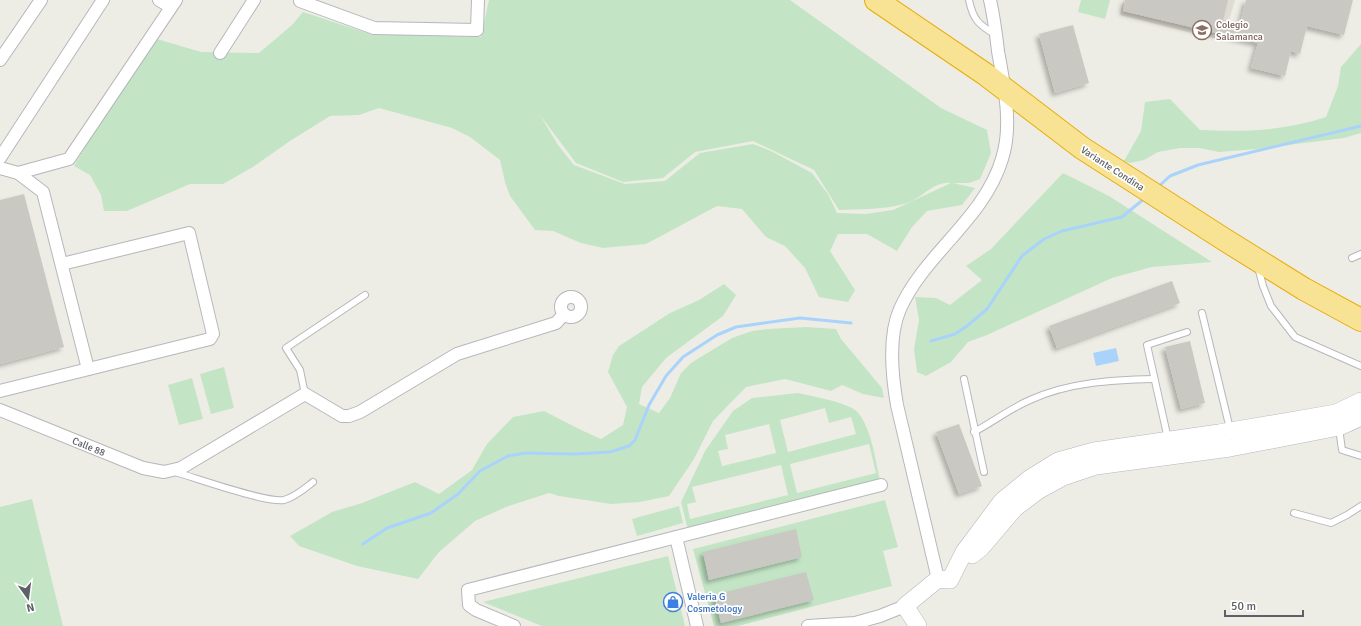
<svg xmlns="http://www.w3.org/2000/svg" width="1361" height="626" font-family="Signika,sans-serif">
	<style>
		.education { fill: #dedcd3 }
		.green { fill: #c3e5c5; fill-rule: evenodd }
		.water { fill: #a9d3fb }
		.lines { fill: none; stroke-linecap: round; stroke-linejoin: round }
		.stream { stroke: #a9d3fb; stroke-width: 3 }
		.building { fill: #cac8c2; filter: url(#shadow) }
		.lane-casing { stroke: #b5b7bb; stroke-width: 8 }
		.street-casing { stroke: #b5b7bb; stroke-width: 14 }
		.secondary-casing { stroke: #b4b7bc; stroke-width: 18 }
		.highway-casing { stroke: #e8ad0c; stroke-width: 24 }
		.lane { stroke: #fff; stroke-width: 6 }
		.street { stroke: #fff; stroke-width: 12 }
		.secondary { stroke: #fff; stroke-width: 17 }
		.highway { stroke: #f7e393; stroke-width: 22 }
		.labels { text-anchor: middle; stroke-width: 3.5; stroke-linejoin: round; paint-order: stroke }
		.education-label { font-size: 10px; fill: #785e54; stroke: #fff; text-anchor: start }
		.street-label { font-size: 10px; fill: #5d6065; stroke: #fff }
		.shop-label { font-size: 10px; fill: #366cbe; stroke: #fff; text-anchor: start }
	</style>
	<defs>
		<filter id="shadow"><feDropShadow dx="-3.5" dy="3.5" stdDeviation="2" flood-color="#0004"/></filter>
	</defs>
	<rect width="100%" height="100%" fill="#eeede5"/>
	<!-- education -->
	<path class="education" d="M1123,0h112l-12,41 -103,-26z"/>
	<!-- green -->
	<g class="green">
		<path d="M489,0h301l151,108 46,22 4,23 -11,26 -11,4h-16l22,5 -13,17 -35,6 -15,16 -15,24 -30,-17h-29l-8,17 25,39 -7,12 -29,-5 -14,-29 -20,-22 -19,-9 -24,-28 -25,-3 -71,38 -43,4 -22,-5 -28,-12 -18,-1 -25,-34 -5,-14 -5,-22 -30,-23 -18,-9 -73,-20 -20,7 -29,1 -40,25 -37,26 -30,17h-33l-63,27h-23l-3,-16 -11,-20 -16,-9 32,-53 51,-74 44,13 58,1 33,-28 11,-13 67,22 111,3zM540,115l36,48 47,19 40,-4 32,-26 58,-11 61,29 25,40c22,-1 46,0 68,-7 16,-5 26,-22 44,-20l-58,27 -27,4 -29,-1 -9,-19 -16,-21 -41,-22 -18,-7 -53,9 -35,28 -40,3 -51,-19 -16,-20z"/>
		<path d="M1081,0h29l-5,19 -27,-7z"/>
		<path d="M1361,44v89l-17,5 -87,11 -38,3 -20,-4h-19l-22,4 -14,8 -14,3 -6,-2 17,-30 4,-29 25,-3 30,31c43,2 84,1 126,-13l12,-31 3,-19z"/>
		<path d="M1063,173l46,23 103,66 -60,5 -40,11 -125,57 -19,7 -17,20 -25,14 -9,-4 -3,-23 5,-29 -4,-23 21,1 14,7 32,-25 -16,-14 25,-17z"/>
		<path d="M724,284l12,11 -13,21 -57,42 -24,29 -3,17 20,9 11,-15 11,-25 10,-10 41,-25 20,-7 16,-2 38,-2 30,2 5,10 41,49 2,10 -21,-4 -21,-9 -11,6 -46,-12 -39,8 -33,34 -19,38 -25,37 -29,6 -29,2 -52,-8 -10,-3 -43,14 -31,14 -36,31 -21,27 -61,-13 -58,-20 -9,-10 42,-24 30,-9 53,-21 24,12 33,-24 15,-26 26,-27 31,-6 35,18 22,10 22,-14 4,-18 -19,-35 5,-17 6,-9 51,-33 29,-13z"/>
		<path d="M224,367l10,41 -23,6 -11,-40z"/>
		<path d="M192,378l11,41 -24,6 -11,-40z"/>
		<path d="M798,393c18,4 37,7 54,15 19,10 24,57 29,77l-192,49 -8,-32 24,-51 28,-40 19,-13zM825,408l4,15 22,-6 5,17 -68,18 -8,-32zM769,424l7,29 -54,13 -4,-15 10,-2 -3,-14zM869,444l7,29 -79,20 -7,-29zM781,465l7,30 -98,24 -3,-15 9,-2 -4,-15z"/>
		<path d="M32,499l31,127h-63v-119z"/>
		<path d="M885,500l13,47 -15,4 9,35 -154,40h-24l-21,-77z"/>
		<path d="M679,506l4,17 -46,13 -5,-17z"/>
		<path d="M668,556l17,70h-143l-59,-24z"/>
	</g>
	<!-- water -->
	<path class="water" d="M1116,348l3,13 -23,5 -3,-13z"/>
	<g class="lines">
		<!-- stream -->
		<g class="stream">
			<path d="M1158,187l12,-11 28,-11 163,-39"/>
			<path d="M931,341l24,-7 12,-8 20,-17 35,-53 22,-17 18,-8 60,-14 23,-19"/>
			<path d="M363,544l24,-16 44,-15 27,-19 22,-23 28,-15 17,-3 50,1 35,-2 19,-6 6,-6 14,-35 17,-29 17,-19 34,-22 19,-8 64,-9 51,5"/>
		</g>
	</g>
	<!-- building -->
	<g class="building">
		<path d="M1125,0h103l-5,20 17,4 6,-24h107l-9,35 -37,-9 -7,28 -9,-3 -6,25 -34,-8 7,-25 -135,-32z"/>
		<path d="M1073,25l16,58 -34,10 -16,-59z"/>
		<path d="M24,194l40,153 -64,17v-164z"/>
		<path d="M1172,281l8,22 -123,45 -8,-22z"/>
		<path d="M1190,341l15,62 -24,6 -16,-62z"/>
		<path d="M959,424l23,62 -23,8 -23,-62z"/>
		<path d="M796,529l6,28 -93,23 -6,-28z"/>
		<path d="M806,572l8,28 -93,23 -7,-28z"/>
	</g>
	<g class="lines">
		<!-- lane casing -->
		<g class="lane-casing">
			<g id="lane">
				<path d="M969,0c4,20 10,25 27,35"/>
				<path d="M1352,258l9,-4"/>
				<path d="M1258,267l5,19 8,20 24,31 66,29"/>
				<path d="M1202,313l28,116"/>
				<path d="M964,379l20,93"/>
				<path d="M305,394l-5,-24 -14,-22 79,-53"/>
				<path d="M1339,428l3,22 19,6"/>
				<path d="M974,432c19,-10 37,-24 56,-32 39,-18 83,-20 124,-21"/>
				<path d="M1168,439l-21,-94 40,-13"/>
				<path d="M175,472c21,6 91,31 109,28 11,-3 20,-11 29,-18"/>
				<path d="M1294,513l37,10 16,-8 14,-9"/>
			</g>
		</g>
		<!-- street casing -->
		<g class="street-casing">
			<g id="street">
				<path d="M159,0l12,7"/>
				<path d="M300,1l74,27 103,2 1,-30"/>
				<path d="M220,53l34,-53"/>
				<path d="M0,60l41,-60"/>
				<path d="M0,158l103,-158"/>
				<path d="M0,168l18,5 25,19 45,177"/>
				<path d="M18,173l51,-14 107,-159"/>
				<circle cx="571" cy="307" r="10"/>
				<path d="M0,391l210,-52 3,-5 -24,-101 -127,31"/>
				<path d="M0,410l143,58 21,4 17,-4 124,-74 37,22h7l11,-4 97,-58 99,-31 8,-9"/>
				<path d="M676,537l21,89"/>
				<path d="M938,579l-41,-174c-5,-29 -9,-69 3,-96 25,-56 84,-90 102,-150 11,-34 2,-73 -4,-108 -2,-17 -4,-34 -8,-51"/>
				<path d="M514,626l-38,-16 -7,-5 -1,-15 413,-105"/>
				<path d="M808,626l47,-3 25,-7 25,-10"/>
			</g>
		</g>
		<!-- secondary casing -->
		<g class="secondary-casing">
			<g id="secondary">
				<path d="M972,555l9,-7 34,-40 24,-18 24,-13 33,-11 134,-18 109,-21 22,-10"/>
				<path d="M918,626l-13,-20 33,-27 12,1 14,-28 38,-51 27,-22 29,-18 36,-10 125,-18 117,-20 25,-12"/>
			</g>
		</g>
		<!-- highway casing -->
		<g class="highway-casing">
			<path id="highway" d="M876,0l109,74 97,74 140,90 82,51 57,31"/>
		</g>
		<!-- lane -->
		<use href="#lane" class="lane"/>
		<!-- street -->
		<use href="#street" class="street"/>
		<!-- secondary -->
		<use href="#secondary" class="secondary"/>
		<!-- highway -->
		<use href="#highway" class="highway"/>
	</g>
	<!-- icons -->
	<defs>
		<g id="school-ring" transform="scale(1)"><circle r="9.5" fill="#fff" stroke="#8d6e63" stroke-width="1.5"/><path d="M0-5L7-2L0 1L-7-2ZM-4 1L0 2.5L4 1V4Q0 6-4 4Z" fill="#8d6e63"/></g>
		<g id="shop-ring" transform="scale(1)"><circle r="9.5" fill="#fff" stroke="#3f7fe0" stroke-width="1.5"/><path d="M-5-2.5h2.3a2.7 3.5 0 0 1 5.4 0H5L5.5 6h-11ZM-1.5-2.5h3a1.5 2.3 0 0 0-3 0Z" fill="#3f7fe0"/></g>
	</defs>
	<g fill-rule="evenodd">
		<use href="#school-ring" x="1202" y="30"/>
		<use href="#shop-ring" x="673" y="602"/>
	</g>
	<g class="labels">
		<!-- education labels -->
		<g class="education-label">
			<text x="1216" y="28">Colegio<tspan x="1216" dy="12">Salamanca</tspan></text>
		</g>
		<!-- street labels -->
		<g class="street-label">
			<text transform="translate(1113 168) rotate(33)" y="4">Variante Condina</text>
			<text transform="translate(89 446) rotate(22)" y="4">Calle 88</text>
		</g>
		<!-- shop labels -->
		<g class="shop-label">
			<text x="687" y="600">Valeria G<tspan x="687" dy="12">Cosmetology</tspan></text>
		</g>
	</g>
	<!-- north arrow -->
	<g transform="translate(28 598) rotate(166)" stroke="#ffffff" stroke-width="3" paint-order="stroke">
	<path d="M0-3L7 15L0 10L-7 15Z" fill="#5d6065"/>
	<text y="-6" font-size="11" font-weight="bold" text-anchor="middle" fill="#5d6065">N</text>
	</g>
	<!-- scale -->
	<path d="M1225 610v6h78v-6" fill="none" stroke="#5d6065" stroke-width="2"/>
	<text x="1231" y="610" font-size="12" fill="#5d6065" stroke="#ffffff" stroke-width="3" paint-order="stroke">50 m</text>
</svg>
